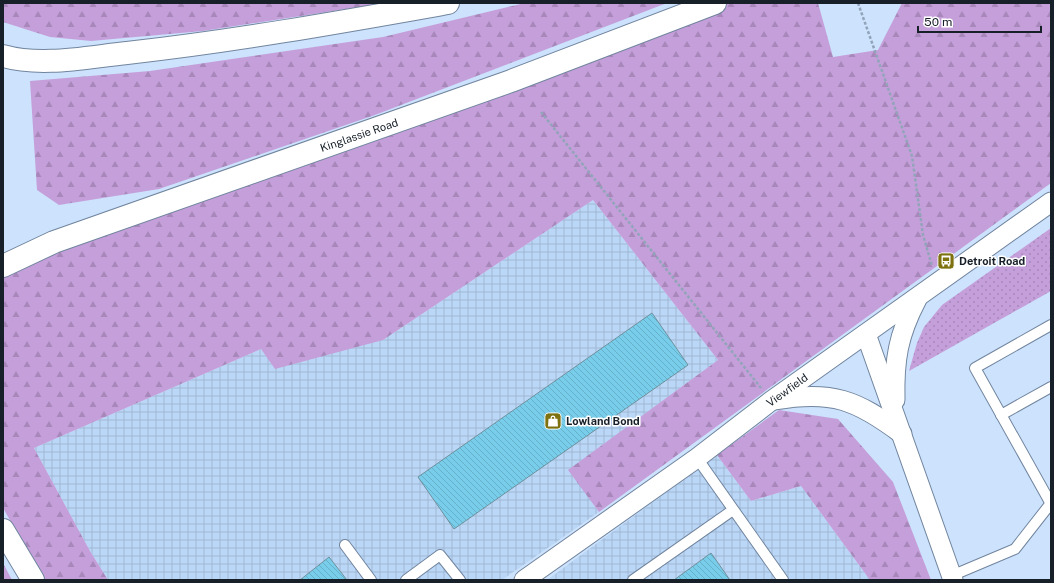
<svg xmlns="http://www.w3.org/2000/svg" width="1054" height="583" font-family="'Public Sans',sans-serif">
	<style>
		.industrial { fill: url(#industrial-grid) }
		.grass { fill: url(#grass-dots) }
		.forest { fill: url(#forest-firs) }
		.building { fill: url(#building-back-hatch); stroke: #6e919e }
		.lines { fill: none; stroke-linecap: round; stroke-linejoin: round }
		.lane-casing { stroke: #71859e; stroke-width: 12 }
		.street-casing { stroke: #71859e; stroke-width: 21 }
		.secondary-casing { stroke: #71859e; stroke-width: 24 }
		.path { stroke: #92a4b9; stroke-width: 2.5; stroke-dasharray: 3 2; stroke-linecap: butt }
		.lane { stroke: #fff; stroke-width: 10 }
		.street { stroke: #fff; stroke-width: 19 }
		.secondary { stroke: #fff; stroke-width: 22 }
		.labels { text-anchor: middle; stroke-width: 3; stroke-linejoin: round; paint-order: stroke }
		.street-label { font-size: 11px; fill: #171f28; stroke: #fff }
		.poi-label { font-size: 11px; font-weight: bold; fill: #171f28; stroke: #fff; text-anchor: start }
	</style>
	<defs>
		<pattern id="industrial-grid" width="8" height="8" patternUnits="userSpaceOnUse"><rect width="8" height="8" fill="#bbd7f7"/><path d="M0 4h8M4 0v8" fill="none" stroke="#a0b8d4"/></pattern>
		<pattern id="grass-dots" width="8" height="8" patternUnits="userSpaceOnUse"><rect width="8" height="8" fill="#c59fda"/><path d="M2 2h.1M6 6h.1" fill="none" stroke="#a888bb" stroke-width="1.8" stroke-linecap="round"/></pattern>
		<pattern id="forest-firs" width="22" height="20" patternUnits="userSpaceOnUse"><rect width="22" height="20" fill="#c59fda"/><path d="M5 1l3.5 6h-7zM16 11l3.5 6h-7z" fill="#a888bb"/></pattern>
		<pattern id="building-back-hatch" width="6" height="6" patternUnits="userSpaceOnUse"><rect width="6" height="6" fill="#78cdea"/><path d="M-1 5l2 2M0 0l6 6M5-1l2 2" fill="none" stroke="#67b0c9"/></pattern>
	</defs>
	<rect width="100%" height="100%" fill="#cce2fd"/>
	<!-- industrial -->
	<g class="industrial">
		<path d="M593,200l125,160 -149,110 30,42 -97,68h-394l-18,-29 -56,-103 227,-99 122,-9z"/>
		<path d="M717,455l34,46 50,-15 69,94h-323z"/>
	</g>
	<!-- grass -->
	<path class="grass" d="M1051,228v63l-142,80 8,-28 7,-16 18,-22z"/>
	<!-- forest -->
	<g class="forest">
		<path d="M3,3h382l-182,28 -112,10 -41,-4 -47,-15z"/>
		<path d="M525,3h142l-292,112 -216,74 -100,16 -22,-15 -7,-109 120,-10 233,-34z"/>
		<path d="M715,3h103l15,54 45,-7 24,-47h149v180l-452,329 -31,-42 150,-110 -125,-160 -210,140 -108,29 -14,-20 -227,99 56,103 18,29h-64l-41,-72v-242z"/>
		<path d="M779,410l59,9 55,63 38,98h-61l-69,-94 -50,15 -34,-46z"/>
		<path d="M3,563l9,17h-9z"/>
	</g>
	<!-- building -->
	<g class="building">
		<path d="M652,313l36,52 -234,164 -36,-52z"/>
		<path d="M711,553l19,27h-56z"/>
		<path d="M329,557l18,23h-47z"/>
	</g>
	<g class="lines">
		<!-- lane casing -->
		<g class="lane-casing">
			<g id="lane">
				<path d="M1051,325l-76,43 76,136"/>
				<path d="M1001,415l50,-28"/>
				<path d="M697,458l86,122"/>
				<path d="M345,545l26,35"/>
				<path d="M951,576l64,-27 36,-46"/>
				<path d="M406,580l34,-25 20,25"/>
				<path d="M633,580l100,-70"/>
			</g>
		</g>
		<!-- street casing -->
		<g class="street-casing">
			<g id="street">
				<path d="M866,334l87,246"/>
				<path d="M775,400c57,-10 82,0 127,34"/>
				<path d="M895,400c-1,-40 3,-65 22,-101"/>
				<path d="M524,580l173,-122 74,-57 280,-199"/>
			</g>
		</g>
		<!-- secondary casing -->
		<g class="secondary-casing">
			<g id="secondary">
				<path d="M3,56c39,11 84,1 124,-3 108,-12 214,-31 321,-50"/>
				<path d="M3,266l51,-24 457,-161 204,-78"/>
				<path d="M3,530l30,50"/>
			</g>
		</g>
		<!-- path -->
		<g class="path">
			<path d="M858,3l54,153 11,79 9,31"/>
			<path d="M541,112l220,276"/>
		</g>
		<!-- lane -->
		<use href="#lane" class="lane"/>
		<!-- street -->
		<use href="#street" class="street"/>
		<!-- secondary -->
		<use href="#secondary" class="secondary"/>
	</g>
	<!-- icons -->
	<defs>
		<g id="bus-square" transform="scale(0.9)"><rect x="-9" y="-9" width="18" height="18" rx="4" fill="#7d7110" stroke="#fff"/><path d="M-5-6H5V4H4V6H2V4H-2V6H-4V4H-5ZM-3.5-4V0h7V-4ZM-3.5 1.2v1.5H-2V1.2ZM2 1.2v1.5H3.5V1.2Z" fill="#fff"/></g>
		<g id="shop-square" transform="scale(0.9)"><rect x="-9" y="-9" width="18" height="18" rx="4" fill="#7d7110" stroke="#fff"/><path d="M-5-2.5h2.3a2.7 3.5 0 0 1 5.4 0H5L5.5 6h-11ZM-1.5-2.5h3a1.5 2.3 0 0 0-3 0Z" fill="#fff"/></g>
	</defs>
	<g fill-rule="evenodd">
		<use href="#bus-square" x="946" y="261"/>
		<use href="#shop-square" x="553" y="421"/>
	</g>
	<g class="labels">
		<!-- street labels -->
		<g class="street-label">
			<text transform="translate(359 135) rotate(-19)" y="4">Kinglassie Road</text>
			<text transform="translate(787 390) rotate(-36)" y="4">Viewfield</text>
		</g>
		<!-- poi labels -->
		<g class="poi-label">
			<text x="959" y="265">Detroit Road</text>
			<text x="566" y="425">Lowland Bond</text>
		</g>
	</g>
	<!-- border -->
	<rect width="1054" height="583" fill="none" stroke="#171f28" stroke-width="8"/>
	<!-- scale -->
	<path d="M918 26v6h123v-6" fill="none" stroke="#171f28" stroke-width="2"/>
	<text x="924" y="26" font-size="12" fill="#171f28" stroke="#ffffff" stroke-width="3" paint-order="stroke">50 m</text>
</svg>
